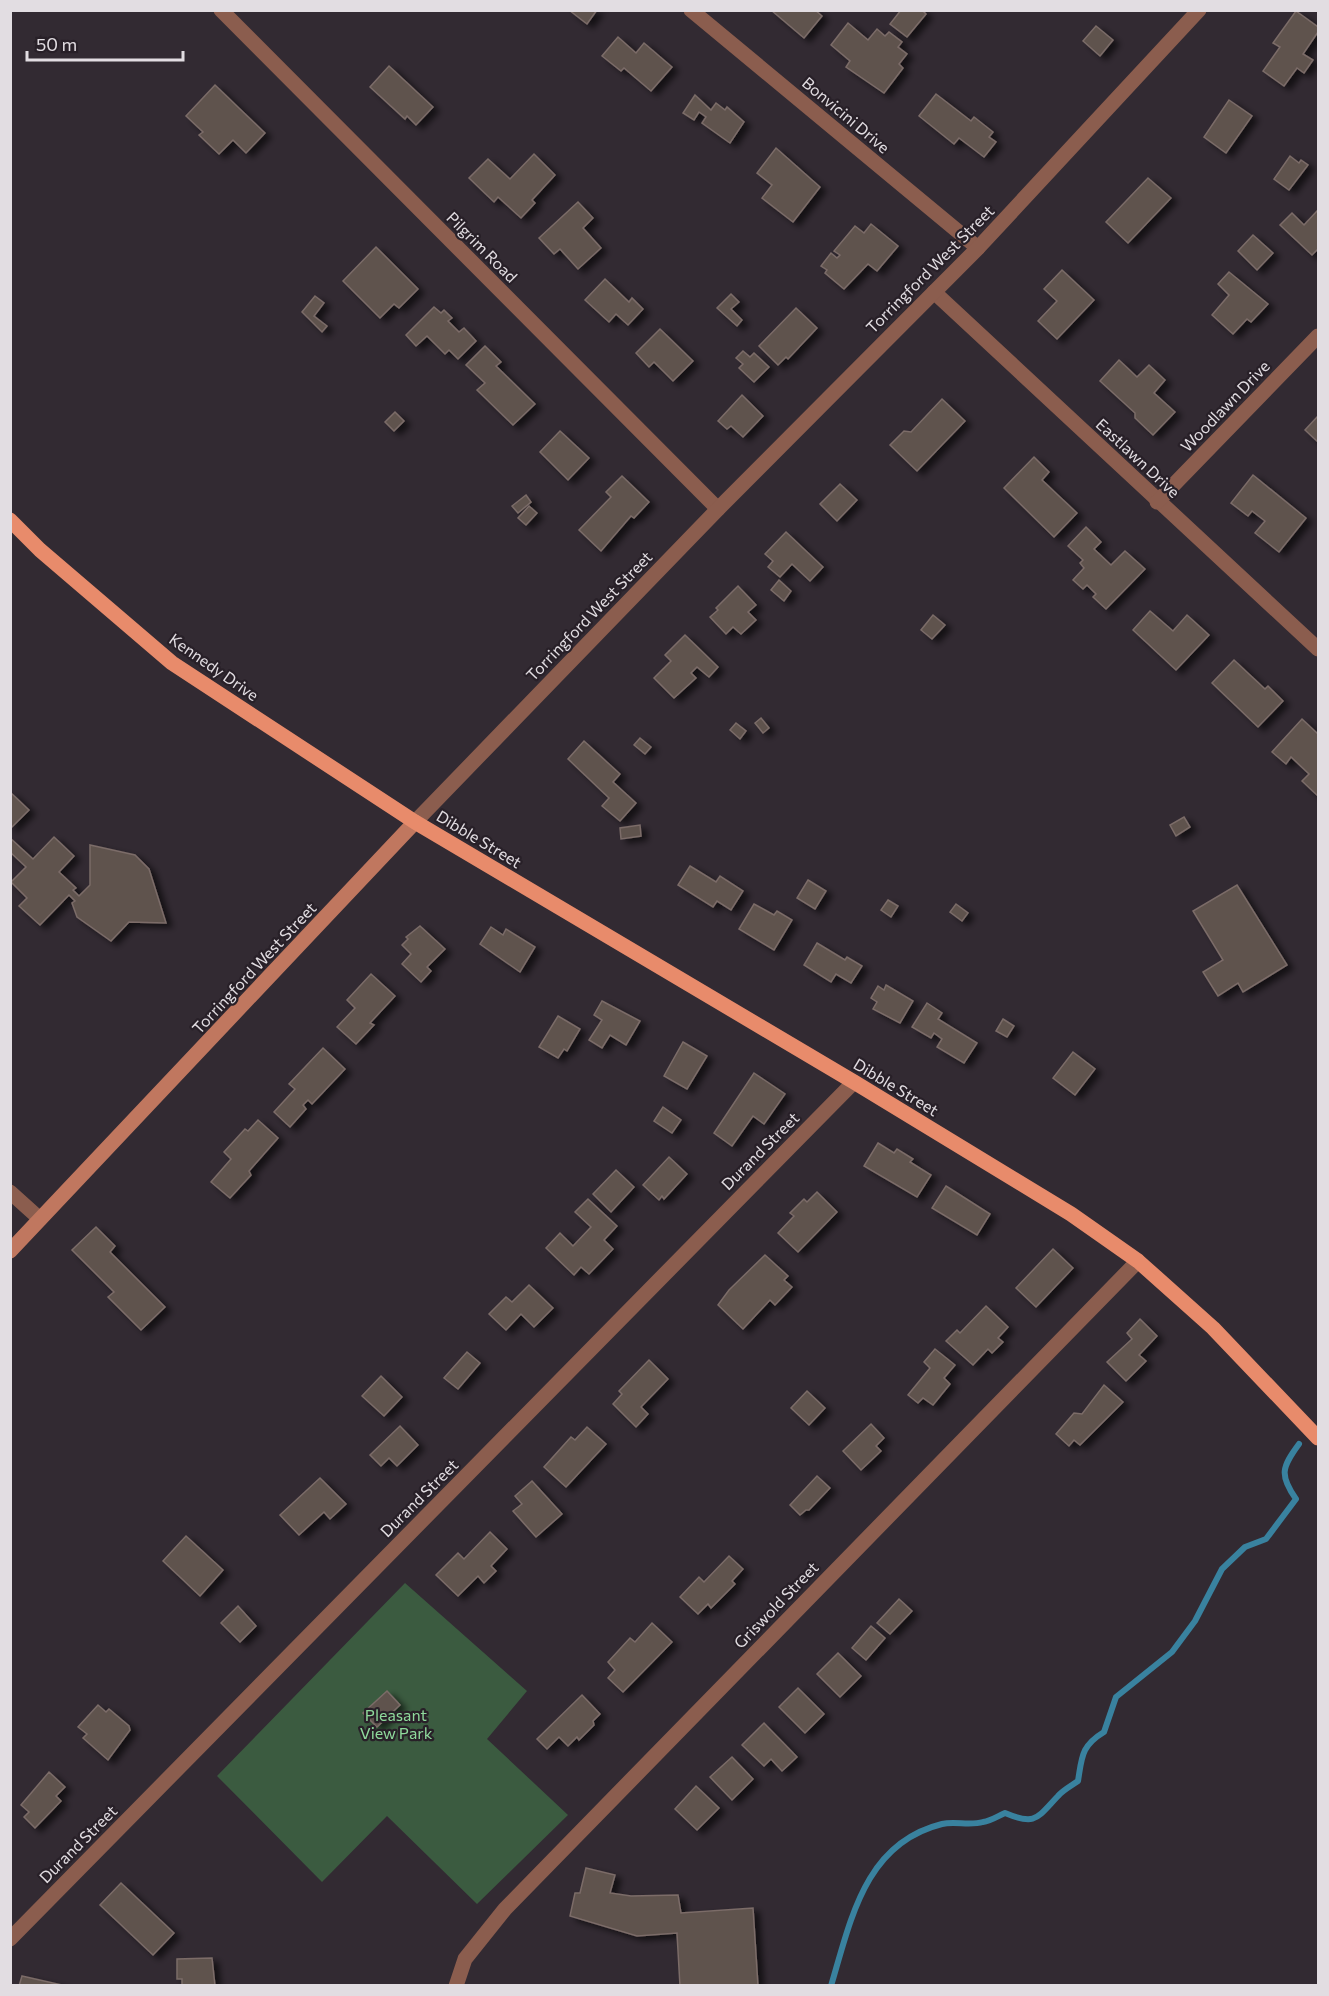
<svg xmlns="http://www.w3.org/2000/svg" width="1329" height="1996" font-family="Commissioner,sans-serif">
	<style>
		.green { fill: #3b5b40 }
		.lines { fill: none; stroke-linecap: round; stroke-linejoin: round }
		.stream { stroke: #39829f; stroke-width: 6 }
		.building { fill: #5f524d; stroke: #7b6c68; stroke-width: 1.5; filter: url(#shadow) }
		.minor { stroke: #8b5d4e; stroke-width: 15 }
		.tertiary { stroke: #8b5d4e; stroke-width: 15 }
		.secondary { stroke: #c0775f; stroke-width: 15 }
		.primary { stroke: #e88b6b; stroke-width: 15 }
		.labels { text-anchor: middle; stroke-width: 4.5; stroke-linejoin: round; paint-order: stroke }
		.street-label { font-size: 16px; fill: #e2dde2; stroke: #282028 }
		.park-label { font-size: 16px; fill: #8fda9c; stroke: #282028 }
	</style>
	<defs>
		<filter id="shadow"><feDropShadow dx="6" dy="4" stdDeviation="3" flood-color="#0009"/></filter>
	</defs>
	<rect width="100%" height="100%" fill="#322a32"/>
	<!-- green -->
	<path class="green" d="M405,1583l122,108 -40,48 81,76 -91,89 -90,-88 -65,66 -105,-106z"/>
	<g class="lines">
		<!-- stream -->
		<path class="stream" d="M831,1986c20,-67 34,-143 111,-162 13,-3 28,2 41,-2 8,-1 15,-6 22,-9 31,13 32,5 53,-17 5,-6 13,-10 20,-15 4,-24 3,-35 26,-49l12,-35 56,-45 23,-31 27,-52 23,-22 21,-8 30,-40c-17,-24 -14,-32 3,-55"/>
	</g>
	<!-- building -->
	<g class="building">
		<path d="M569,10h28l-10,14z"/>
		<path d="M771,10h44l7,6 -18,22z"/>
		<path d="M901,10h21l4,4 -19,23 -17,-13z"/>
		<path d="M1296,11l22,16v5l-15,22 10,6 -9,13 -7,-5 -13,18 -21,-15 17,-24 -7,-4z"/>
		<path d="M848,23l20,17 9,-11 8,7 4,-4 13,10 -4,5 9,7 -8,10 4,4 -19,25 -38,-26 4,-6 -19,-16z"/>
		<path d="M1096,26l17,14 -13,16 -17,-15z"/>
		<path d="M618,37l18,16 8,-10 28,24 -21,24 -27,-23 -3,3 -19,-15z"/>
		<path d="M389,66l44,41 -17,18 -9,-9 -2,3 -35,-32z"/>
		<path d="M215,85l50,48 -19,20 -13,-13 -14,14 -20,-19 4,-3 -17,-16z"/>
		<path d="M936,94l35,27 3,-4 19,15 -4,5 7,5 -12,15 -25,-19 -5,6 -35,-28z"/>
		<path d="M695,95l16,15 5,-7 9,7 2,-3 17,15 -14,21 -28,-20 4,-6 -7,-5 -5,8 -11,-7z"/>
		<path d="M1229,100l23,16 -26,37 -22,-16z"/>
		<path d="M776,148l44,39 -27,35 -31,-24 10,-13 -15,-12z"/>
		<path d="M534,154l21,21 -23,25 3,3 -14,15 -23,-21 -4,5 -25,-24 19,-19 22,20z"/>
		<path d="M1290,156l9,7 2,-3 7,5 -19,25 -15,-11z"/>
		<path d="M1148,178l23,20 -43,45 -22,-21z"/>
		<path d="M578,202l15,16 -10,10 18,20 -23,21 -18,-20 -6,5 -15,-16z"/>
		<path d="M1318,210v39l-6,6 -32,-30 12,-12 12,12z"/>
		<path d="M871,224l27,22 -21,25 -9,-7 -24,25 -19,-16 2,-3 -6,-4 10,-13 6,5 3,-3 -6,-4 21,-25 9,7z"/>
		<path d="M1253,235l20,18 -16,17 -19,-19z"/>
		<path d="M376,247l42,42 -19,19 -5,-4 -14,14 -37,-37z"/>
		<path d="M1062,270l32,30 -37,39 -19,-18 19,-20 -13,-12z"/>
		<path d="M1229,272l39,32 -17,18 -4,-3 -14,15 -21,-19 17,-20 -11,-11z"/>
		<path d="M605,279l24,23 3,-4 11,11 -15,16 -12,-11 -7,8 -24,-22z"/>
		<path d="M731,294l8,8 -8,7 11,11 -5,6 -20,-18z"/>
		<path d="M315,296l9,7 -10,13 13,10 -5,6 -20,-20z"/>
		<path d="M434,307l7,6 3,-3 8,8 -4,3 11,11 5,-4 12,13 -18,18 -9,-9 -4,4 -18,-18 -11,10 -10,-11z"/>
		<path d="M796,308l21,20 -29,31 -2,-2 -8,8 -19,-19z"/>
		<path d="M660,329l33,32 -20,20 -19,-19 -5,5 -13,-14z"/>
		<path d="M485,346l16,16 -5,4 39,38 -22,21 -36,-35 8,-7 -19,-18z"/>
		<path d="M743,351l7,6 4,-4 15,14 -15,15 -15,-14 4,-4 -7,-6z"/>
		<path d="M1119,360l18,17 12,-12 16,15 -11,13 21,19 -22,23 -18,-17v-5l-35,-32z"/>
		<path d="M742,395l21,21 -20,21 -12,-11 -4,3 -9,-8z"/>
		<path d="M942,399l23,22 -48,50 -27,-26 14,-14 7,1z"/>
		<path d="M395,412l9,9 -10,10 -9,-9z"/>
		<path d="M1317,417l1,2v23l-13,-12z"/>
		<path d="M560,431l29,27 -21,22 -28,-28z"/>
		<path d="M1034,457l15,15 -7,8 35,33 -23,24 -50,-49z"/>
		<path d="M1253,475l53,43 -27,34 -24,-19 10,-12 -13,-10 -4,5 -17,-13z"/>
		<path d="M622,476l27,26 -15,16 -3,-2 -30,35 -22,-21 32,-33 -5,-5z"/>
		<path d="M840,484l17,16 -20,21 -17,-17z"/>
		<path d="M526,495l5,7 -13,11 -6,-7z"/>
		<path d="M529,506l8,7 -11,12 -8,-7z"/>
		<path d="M1086,527l15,15 -7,7 17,16 14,-14 20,18 -39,40 -13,-12 3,-3 -9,-9 -4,4 -10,-9 11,-12 -4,-5 3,-3 -15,-14z"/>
		<path d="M786,532l37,35 -13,14 -18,-17 -12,13 -12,-10 5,-6 -8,-7z"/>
		<path d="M779,580l12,11 -7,10 -13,-11z"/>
		<path d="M738,586l18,19 -8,7 8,8 -15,14 -8,-7 -7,7 -16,-17 8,-7 -2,-2z"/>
		<path d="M1150,611l23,20 14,-16 22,20 -33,35 -43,-40z"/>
		<path d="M933,615l12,10 -13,14 -11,-9z"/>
		<path d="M685,635l33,32 -9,10 -12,-10 -6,6 5,5 -22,20 -20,-20 17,-17 -6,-6z"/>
		<path d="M1234,660l31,29 3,-3 15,15 -25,26 -46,-44z"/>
		<path d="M761,718l8,10 -6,5 -8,-10z"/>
		<path d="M1302,719l16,15v62l-16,-15 7,-7 -18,-17 -5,7 -14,-12z"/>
		<path d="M736,723l10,8 -6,8 -10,-9z"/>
		<path d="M640,738l11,9 -6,7 -11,-9z"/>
		<path d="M584,741l36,33 -7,8 23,21 -16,18 -18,-15 7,-8 -41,-39z"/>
		<path d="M10,792l19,18 -19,19z"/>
		<path d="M1184,817l6,10 -14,9 -6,-11z"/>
		<path d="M640,825l1,11 -20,3 -1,-11z"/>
		<path d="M54,837l20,19 -15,16 17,16 -3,2 6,6 11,-11v-40l45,10 14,14 17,54 -37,-1 -18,19 -34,-24 -5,-14 3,-2 -6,-6 -29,30 -21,-19 8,-8 -16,-16 15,-15 -16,-15v-14l23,21z"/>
		<path d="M690,866l26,16 4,-6 23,15 -12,19 -14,-9 -4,6 -35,-22z"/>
		<path d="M808,880l18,11 -11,18 -18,-11z"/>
		<path d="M1237,885l50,80 -44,27 -5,-9 -20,13 -15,-24 20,-12 -30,-49z"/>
		<path d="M888,900l10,6 -7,11 -10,-7z"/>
		<path d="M754,904l20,11 3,-4 15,9 -18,30 -35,-21z"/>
		<path d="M956,904l12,9 -6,8 -12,-9z"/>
		<path d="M420,926l25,23 -18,18 4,4 -10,11 -19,-18 9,-10 -9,-9 6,-6 -2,-2z"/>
		<path d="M491,927l12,8 3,-6 29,18 -15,25 -40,-28z"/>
		<path d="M817,943l28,17 2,-3 15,9 -11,17 -15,-9 -5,8 -27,-17z"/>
		<path d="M371,974l24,22 -25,27 4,2 -18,19 -19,-17 18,-19 -8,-8z"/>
		<path d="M886,985l27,16 -13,22 -27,-14 4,-7 -6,-4 7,-12 6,4z"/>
		<path d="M602,1001l38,20 -14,24 -16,-10 -8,13 -13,-8 13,-20 -8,-5z"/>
		<path d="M927,1003l15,10 -4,6 39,24 -13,20 -27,-16 5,-8 -8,-6 -3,5 -19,-11z"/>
		<path d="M558,1016l22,13 -13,22 -3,-2 -6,9 -19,-11z"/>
		<path d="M1003,1019l11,7 -7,11 -11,-6z"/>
		<path d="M683,1042l24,14 -20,33 -23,-13z"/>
		<path d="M323,1048l22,21 -33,35 -4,-4 -5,5 3,4 -16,18 -16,-15 21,-23 -6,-5z"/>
		<path d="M1073,1052l22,17 -20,26 -22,-17z"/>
		<path d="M754,1073l31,21 -21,30 -11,-8 -21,30 -18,-13z"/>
		<path d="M663,1107l18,13 -9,13 -18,-12z"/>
		<path d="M258,1120l20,18 -29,33 2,4 -21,23 -19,-16 20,-23 -7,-7 21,-23 3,2z"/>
		<path d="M878,1143l16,10 3,-4 16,10 -3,3 21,13 -14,22 -53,-31z"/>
		<path d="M669,1157l18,17 -23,25 -2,-3 -3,4 -16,-15z"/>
		<path d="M616,1170l18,17 -23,25 -18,-18z"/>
		<path d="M946,1186l44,28 -13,21 -45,-27z"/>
		<path d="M817,1192l20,20 -39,40 -20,-19 16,-17 -4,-3 14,-14 3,3z"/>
		<path d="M588,1199l29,27 -13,14 9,9 -24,25 -8,-7 -7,8 -28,-27 14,-15 13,13 18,-19 -16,-15z"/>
		<path d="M96,1227l19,19 -5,6 55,55 -24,23 -33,-33 6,-5 -42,-42z"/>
		<path d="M1053,1249l20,19 -37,39 -20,-19z"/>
		<path d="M765,1255l23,21 -4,4 8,7 -17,18 -5,-5 -27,29 -25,-24 11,-15z"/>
		<path d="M529,1285l24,23 -19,19 -13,-13 -15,16 -17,-16 17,-17 6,5z"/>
		<path d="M986,1306l22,21 -10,11 5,4 -11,11 -4,-4 -15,16 -27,-24 11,-11 3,3z"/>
		<path d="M1140,1319l17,17 -18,19 7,6 -20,20 -19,-19 25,-23 -5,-6z"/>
		<path d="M935,1349l20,16 -11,13 6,6 -17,21 -10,-7 -5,5 -10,-8 22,-27 -6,-6z"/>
		<path d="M467,1352l13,11 -22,26 -14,-11z"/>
		<path d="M649,1360l19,19 -27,28 7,7 -12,13 -23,-23 9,-10 -3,-3z"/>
		<path d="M381,1376l21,21 -18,19 -22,-20z"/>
		<path d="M1104,1385l19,17 -43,43 -6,-5 -5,6 -13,-12 18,-21 8,1z"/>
		<path d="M807,1391l18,17 -16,17 -18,-17z"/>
		<path d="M871,1424l13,14 -8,8 5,5 -20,19 -18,-19z"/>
		<path d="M400,1426l18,19 -21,21 -8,-8 -8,8 -11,-11z"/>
		<path d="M587,1427l19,17 -40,43 -22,-20 27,-30 4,3z"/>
		<path d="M817,1476l13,12 -21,22h-3l-6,5 -10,-10z"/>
		<path d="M320,1478l26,26 -16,15 -6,-7 -25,23 -19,-20z"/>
		<path d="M532,1481l30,33 -26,23 -23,-26 9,-7 -7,-8z"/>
		<path d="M490,1532l17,17 -16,17 5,5 -12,12 -6,-7 -20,20 -22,-21 22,-22 6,6z"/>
		<path d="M186,1536l37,34 -23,26 -37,-35z"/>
		<path d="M729,1556l14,13 -11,12 3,3 -24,24 -3,-4 -10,10 -18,-17 19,-20 5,5z"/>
		<path d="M899,1599l13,12 -22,23 -13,-11z"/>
		<path d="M238,1606l18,20 -16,16 -19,-19z"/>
		<path d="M652,1623l20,19 -49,50 -15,-14 7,-8 -7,-8 22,-24 5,4z"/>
		<path d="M871,1626l14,12 -19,22 -14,-12z"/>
		<path d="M838,1653l23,23 -21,21 -23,-23z"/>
		<path d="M798,1688l26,26 -19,19 -26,-26z"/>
		<path d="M387,1691l13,14 -23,22 -14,-14z"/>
		<path d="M582,1695l18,19 -7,7 1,4 -15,15 -2,-3 -9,9 -9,-9 -12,12 -10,-10z"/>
		<path d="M98,1705l8,7 3,-3 20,17 1,4 -22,30 -25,-22 4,-4 -9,-7z"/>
		<path d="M764,1723l33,34 -15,14 -11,-12 -7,7 -22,-21z"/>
		<path d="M732,1757l21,22 -21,21 -22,-23z"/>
		<path d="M49,1772l16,15 -9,9 5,5 -26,27 -11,-11 5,-5 -8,-7z"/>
		<path d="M696,1786l23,22 -22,22 -22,-21z"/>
		<path d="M586,1868l29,7 -5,18 21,3 47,-1 3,18 72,-5 5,78h-78l-3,-53 -40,3 -67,-20 5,-23h5z"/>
		<path d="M121,1883l53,50 -21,22 -53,-50z"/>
		<path d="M212,1958l3,28h-33v-7h-5v-20z"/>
		<path d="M22,1976l44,10h-47z"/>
	</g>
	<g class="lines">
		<!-- minor -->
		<g class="minor">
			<path d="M221,10l497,499"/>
			<path d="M691,10l287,238"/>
			<path d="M934,292l384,357"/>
			<path d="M1157,502l161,-166"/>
			<path d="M10,1939l844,-857"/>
			<path d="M456,1986l9,-27 40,-50 633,-648"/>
		</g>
		<!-- tertiary -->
		<g class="tertiary">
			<path d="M415,822l303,-313 260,-261 221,-238"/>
			<path d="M10,1192l30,27"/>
		</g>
		<!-- secondary -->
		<path class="secondary" d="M10,1251l405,-429"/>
		<!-- primary -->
		<path class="primary" d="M10,520l30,30 132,113 243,159 439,260 217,132 67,47 75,67 105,110"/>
	</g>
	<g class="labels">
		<!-- street labels -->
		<g class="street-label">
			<text transform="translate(846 115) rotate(40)" y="6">Bonvicini Drive</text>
			<text transform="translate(482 247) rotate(45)" y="6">Pilgrim Road</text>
			<text transform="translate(930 269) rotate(-45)" y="6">Torringford West Street</text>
			<text transform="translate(1225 406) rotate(-46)" y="6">Woodlawn Drive</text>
			<text transform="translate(1138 458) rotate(43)" y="6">Eastlawn Drive</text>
			<text transform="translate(589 616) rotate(-46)" y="6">Torringford West Street</text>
			<text transform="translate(214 667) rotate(35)" y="6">Kennedy Drive</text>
			<text transform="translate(479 839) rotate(31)" y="6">Dibble Street</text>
			<text transform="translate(254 968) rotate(-47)" y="6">Torringford West Street</text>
			<text transform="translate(896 1087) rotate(31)" y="6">Dibble Street</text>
			<text transform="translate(760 1151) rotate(-45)" y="6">Durand Street</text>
			<text transform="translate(419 1498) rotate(-45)" y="6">Durand Street</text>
			<text transform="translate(776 1605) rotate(-46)" y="6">Griswold Street</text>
			<text transform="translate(78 1844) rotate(-45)" y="6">Durand Street</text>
		</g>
		<!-- park labels -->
		<g class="park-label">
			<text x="396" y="1721">Pleasant<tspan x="396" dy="18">View Park</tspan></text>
		</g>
	</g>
	<!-- border -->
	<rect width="1329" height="1996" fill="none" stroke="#e2dde2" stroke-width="24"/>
	<!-- scale -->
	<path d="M27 51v9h156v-9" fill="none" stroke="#e2dde2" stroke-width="3"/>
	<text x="36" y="51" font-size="18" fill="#e2dde2" stroke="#282028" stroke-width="4.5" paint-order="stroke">50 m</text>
</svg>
